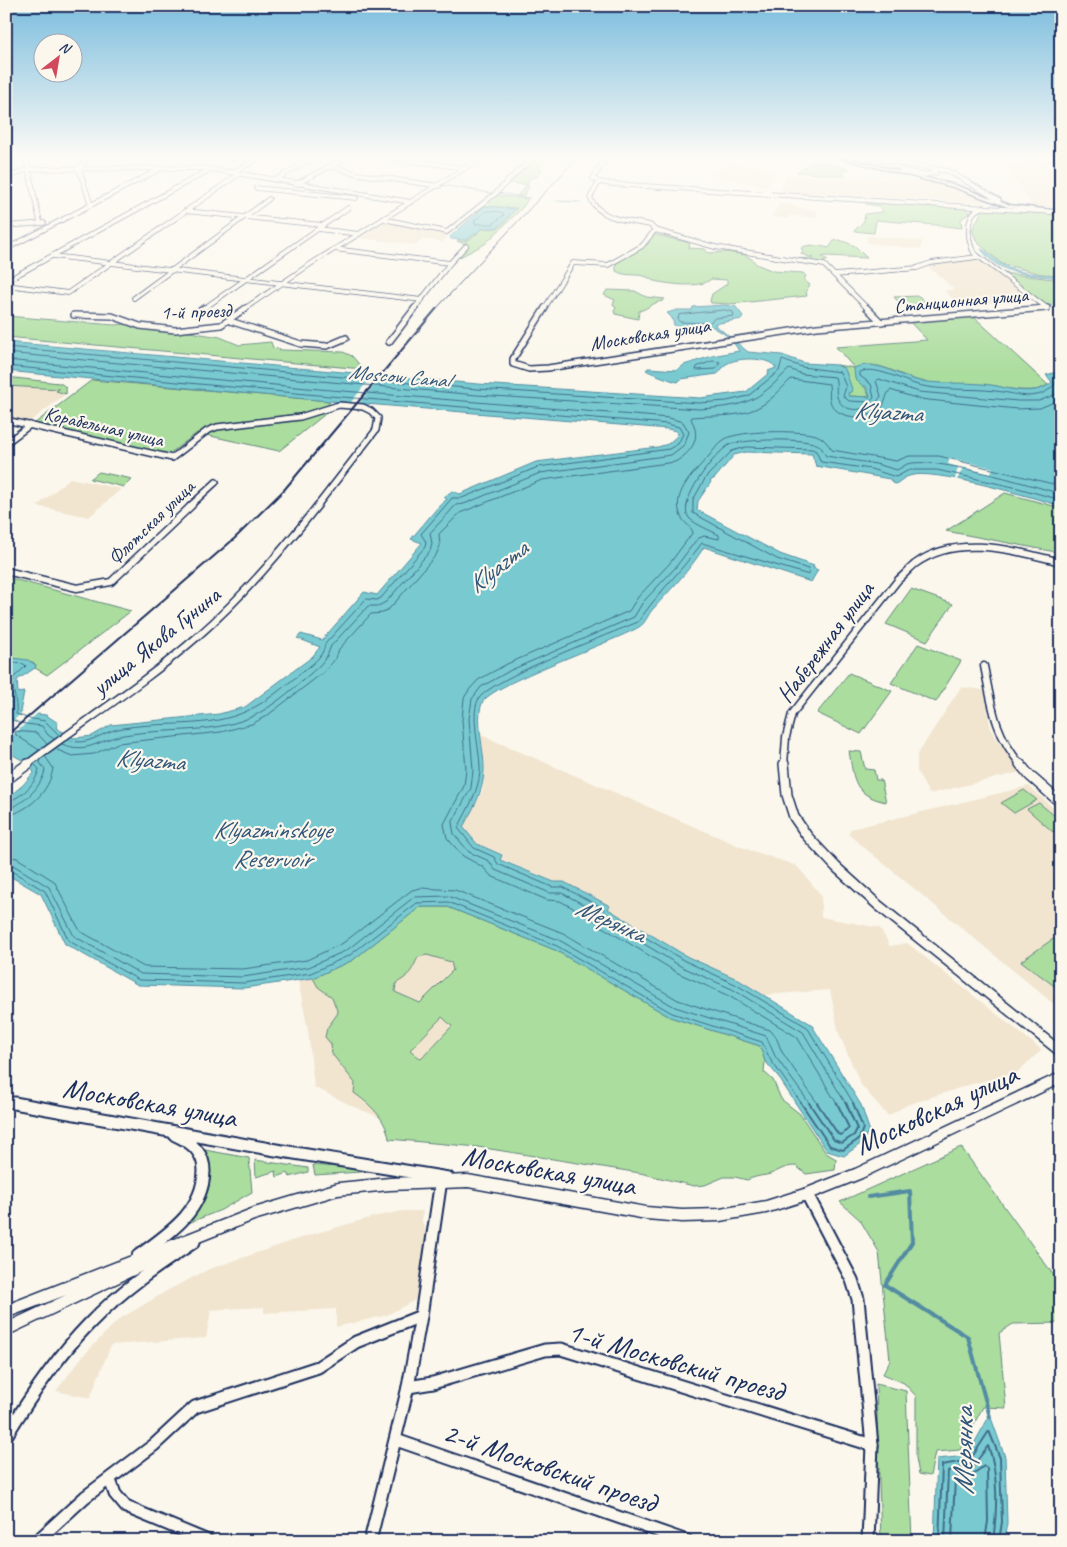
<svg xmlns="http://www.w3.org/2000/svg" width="1067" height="1547" font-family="Caveat,sans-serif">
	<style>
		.built { fill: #f1e5d0 }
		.green { fill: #abdd9e; stroke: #63867e; fill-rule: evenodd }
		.water { fill: #78cad0; stroke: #538ca2 }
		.pier { fill: #fbf7ec }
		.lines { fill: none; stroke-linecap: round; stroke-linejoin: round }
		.shore-far1 { stroke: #406d8c; stroke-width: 1 }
		.shore { stroke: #406d8c; stroke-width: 2 }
		.stream-far1 { stroke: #538ca2; stroke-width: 1 }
		.stream { stroke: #538ca2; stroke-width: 4 }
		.minor-far4-casing { stroke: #1b2f5e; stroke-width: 5.5 }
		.minor-far3-casing { stroke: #1b2f5e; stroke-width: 8 }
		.minor-far2-casing { stroke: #1b2f5e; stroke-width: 9 }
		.minor-far1-casing { stroke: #1b2f5e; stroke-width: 12 }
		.minor-casing { stroke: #1b2f5e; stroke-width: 15 }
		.major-casing { stroke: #1b2f5e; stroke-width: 3 }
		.minor-far4 { stroke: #fbf7ec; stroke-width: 4 }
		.minor-far3 { stroke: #fbf7ec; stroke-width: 5 }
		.minor-far2 { stroke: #fbf7ec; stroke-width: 6 }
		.minor-far1 { stroke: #fbf7ec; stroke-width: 9 }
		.minor { stroke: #fbf7ec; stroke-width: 11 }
		.major { fill: #fbf7ec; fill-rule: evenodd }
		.rail-far1 { stroke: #1b2f5e; stroke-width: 1 }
		.rail { stroke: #1b2f5e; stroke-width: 2 }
		.labels { text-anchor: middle; stroke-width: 4.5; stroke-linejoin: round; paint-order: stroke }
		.far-street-label { font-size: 20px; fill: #1b2f5e; stroke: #fbf7ec }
		.far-water-label { font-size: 21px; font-style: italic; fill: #32567a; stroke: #fbf7ec }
		.street-label { font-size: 24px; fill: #1b2f5e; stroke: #fbf7ec }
		.water-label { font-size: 25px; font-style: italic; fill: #32567a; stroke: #fbf7ec }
		.near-street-label { font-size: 29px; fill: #1b2f5e; stroke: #fbf7ec }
		.near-water-label { font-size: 30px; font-style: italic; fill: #32567a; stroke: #fbf7ec }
	</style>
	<rect width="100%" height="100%" fill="#fbf7ec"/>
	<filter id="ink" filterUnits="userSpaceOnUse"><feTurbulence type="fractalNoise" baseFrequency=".02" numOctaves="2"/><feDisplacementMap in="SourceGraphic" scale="10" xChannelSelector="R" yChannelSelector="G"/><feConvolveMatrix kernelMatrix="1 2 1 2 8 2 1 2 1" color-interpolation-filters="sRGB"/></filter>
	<g filter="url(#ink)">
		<!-- built -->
		<g class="built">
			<path d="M1033,160l14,2h2l-1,-2 13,1v47l-29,-2 -27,-40z"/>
			<path d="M733,162l42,9 -7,16 -57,-11z"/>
			<path d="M787,175l139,6 58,19 -2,3 -202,-12z"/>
			<path d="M780,203l14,2 2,3 22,3 -3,7 -24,-3 -3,4 -16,-2z"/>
			<path d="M387,221l62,13 -6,8 -21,-3 -5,6 -57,-7z"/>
			<path d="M867,236l55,5 -1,8 -54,-6z"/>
			<path d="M977,258l53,41 -69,7 -17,-15 10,-2 -25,-22z"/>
			<path d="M6,386l54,3 -3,3 9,2 -38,29 -22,-4z"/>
			<path d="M70,478l51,11 -32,28 -52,-11z"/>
			<path d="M961,687l23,3 6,35 4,11 27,36 -92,22 -12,-23v-16z"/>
			<path d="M481,735l263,113 53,18 24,29v22l59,11 10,18 17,-3 135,107 -26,23 -44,11 -65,21 -19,11 -27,-31 -22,-51 -9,-44 -66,5 -27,-16 -49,-22 -80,-48 1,-3 -45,-24h-10l-54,-23 2,-5 -25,-10 -14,-17 19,-35 3,-22z"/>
			<path d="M1029,786l32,29v195l-213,-176 3,-5z"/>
			<path d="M278,940l261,4 -153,176 -32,-13 -40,-20 -6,-56 -10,-51z"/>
			<path d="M403,1211h20l-1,10 5,13 -10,65 -30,16 -51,12v-18l-72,4v-6l-53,3 -5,28 -95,7 -21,53 -34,-7 26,-34 36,-37 52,-31 39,-20 101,-34 63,-18z"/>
		</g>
		<!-- green -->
		<g class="green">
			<path d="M537,158h10l-8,10 3,1 -5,8h-5l-4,4v7l-5,9 -6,-1 10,-11 -18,-2z"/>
			<path d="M813,162l14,1 22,6 -7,2 4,5h-3l-46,-4z"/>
			<path d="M495,195l33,4 -5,8 -38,37 -31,16 14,-15 -11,-4h10l17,-13c20,4 20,-8 33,-20l-37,-2z"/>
			<path d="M867,200l100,8 3,5 -9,6 1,9c-29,-4 -57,-5 -86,-8l-2,13 -20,-2 10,-10 1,-7 18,-2 -4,-6 -13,-2z"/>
			<path d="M983,209l78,6v60l-20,-1 -39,-10 -25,-22 -5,-12z"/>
			<path d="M653,234l33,8 4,2 -1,4 16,1 3,4 18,-1 19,3 8,5 3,4 17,7 30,2 3,3 -2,4 6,5 -4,6 1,5 -77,8 -19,-1 -1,-2 2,-7 15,-10v-4l-16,-1c-10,10 -43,5 -57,2 -3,-1 -4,-3 -7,-4 -10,-4 -22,0 -31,-6v-8l32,-19z"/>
			<path d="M840,240l15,6 12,12 -41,-2 -4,1 6,3 -6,3 -24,-4 15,-1 -12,-4 2,-3 -2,-3c8,-5 19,-2 28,0l5,-7z"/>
			<path d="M1002,273l59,7v25l-14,1z"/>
			<path d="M607,290l28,1 11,6 19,2 -2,2c-10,1 -15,8 -24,10l-1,8 -23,-5 -1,-3 2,-3 -3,-4 2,-4 -11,-5z"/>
			<path d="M919,296l8,8 -25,2 -8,-9z"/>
			<path d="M6,316l108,9 11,-1 11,3 47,4 37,6 19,8 32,-3 2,6 9,2 61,2 9,4 11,13 -357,-32z"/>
			<path d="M973,316l75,69c-4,2 -9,5 -14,5 -13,1 -25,-1 -38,-4 -25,-4 -51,0 -76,-5 -21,-5 -43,-23 -65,-13l15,29 -22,-1 -3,-27 -8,-4 17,3 -18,-21 91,-7 -18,-19z"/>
			<path d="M6,377l53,6c6,2 8,5 7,11l-10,-3 3,-2 -53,-3z"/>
			<path d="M92,380l238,21 -6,14 -45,36 -82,-18 -28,21 -73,-12 -66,-15z"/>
			<path d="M99,472l33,7 -8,8 -34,-8z"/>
			<path d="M1005,493l56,15v45l-115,-22z"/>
			<path d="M6,577l125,34 -84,64 -12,-7 1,-3 -3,-3 -27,-5z"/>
			<path d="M911,589l42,15 -26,37 -41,-17z"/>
			<path d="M918,644l43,17 -25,41 -45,-19z"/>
			<path d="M849,673l43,18 -31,43 -44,-21z"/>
			<path d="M849,751l12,1 4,17 9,1 2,10h5l5,22c-33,-7 -32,-22 -37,-51z"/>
			<path d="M1024,790l13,10 -23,13 -13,-10z"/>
			<path d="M1039,803l22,18v6l-8,5 -26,-23z"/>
			<path d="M420,907h28l107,43 115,67 90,29 5,15 -1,11 9,8 8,19 19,15 26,39 10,6 -1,11 -29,4 -10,-8c-15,0 -18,7 -30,9 -7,1 -12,2 -19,5l-12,-3h-11l-19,8 -11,1 -54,-13 -162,-26 -89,-8c-3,-20 -19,-35 -35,-46l1,-10 -23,-29 -1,-10 -6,-7 2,-9 11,-15 -6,-16 -14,-10 -5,-9 40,-18zM427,955l24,7 2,8 -33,33 -25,-11 1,-9c13,-6 16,-13 22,-26zM442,1017l10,9 -31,33 -11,-9z"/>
			<path d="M1053,939l8,5v47l-40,-30z"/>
			<path d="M961,1147l94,130h6v46l-48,1 -14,9 7,75 -23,-1 -23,43 -25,2 -5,24 -11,-2 -3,-16v-62l-12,-13 -21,-9 7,-14 -11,-108 -19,-32 -20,-18z"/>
			<path d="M205,1150l44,8 3,34 -31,18 -35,14c22,-26 31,-41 19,-74z"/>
			<path d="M255,1160l53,8v4l-18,5 -2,-4 -11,4 -1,-6 -20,6z"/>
			<path d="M313,1165l62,5v1l-60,4z"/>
			<path d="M876,1384l30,7 6,150h-31z"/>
		</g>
		<!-- water -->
		<g class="water">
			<path d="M485,206l31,3c-14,11 -12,21 -33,19l-17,12 -15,-1 -1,-2z"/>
			<path d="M981,249c11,5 13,12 22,16 16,9 39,10 58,10v3c-31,-3 -61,-2 -80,-29z"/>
			<path d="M725,305l11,2 7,9 -1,3 -28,5 34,28 34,3 22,8 33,2 8,4 7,20 -1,3 -3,1 1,3 21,1 -4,-11h-3l-8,-7 -1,-11c23,-10 44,9 66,13 25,4 52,0 77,5 12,3 25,6 38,4 6,-1 13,-4 17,-8l-6,-7 15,-4v135c-27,-8 -130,-39 -152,-30 -4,1 -9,5 -13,8l-4,-1 -2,-4 -74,-13 -4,-12 -66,-2 -12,3 -19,23 -5,3 1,1 -13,19 -1,9 83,44 34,12 -1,2 5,2 -7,12 -107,-35c-14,23 -33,42 -51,62 -5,5 -7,14 -14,18 -25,15 -149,57 -157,76 -7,17 3,50 2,68 -1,22 -11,38 -21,56l14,17 25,11 -2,5 54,22h10l46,24 -2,3 80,48 49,22 74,45 50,81 8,24 -6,13 -19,14 -17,-5 -50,-76 -12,-14 -5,-15 -90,-29 -115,-67 -107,-43h-28l-67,53 -40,18 -69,10 -106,-3 -73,-41 -24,-50 -35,-20v-75l17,-14 11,-13 -12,-12 -16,-9v-94l22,3 8,5 -1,3 -18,12 1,13 6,-1 -4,20 26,3 12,8 -2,5 18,10 18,-2 19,-11 108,-11 26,-7 67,-50 8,-10 -23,-9 4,-4 21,6 42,-48 13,3 45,-52 -11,-4 27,-32 9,-8 -3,-2 8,-6 8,3 76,-32 122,-15 10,-3 10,-9 -2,-4 -8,-2 -362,-30 -300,-28v-29l472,42 222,14 46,-6 23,-19 -1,-2 8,-3c-6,-12 -42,-11 -51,-3 -4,3 -3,6 -8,9l-36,5 -3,3c-3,0 -30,-10 -32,-12l2,-2 29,2 7,-5 28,-9 27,-5c-5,-9 -14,-19 -24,-22v-2h-37l-4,-2 -2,-7 -5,-5 10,-3h15l1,-3z"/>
			<path d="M990,1415l15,42 2,66 -3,18h-70l3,-82 30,-3z"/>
		</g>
		<!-- pier -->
		<g class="pier">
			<path d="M375,372l9,1 -27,33h-9z"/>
			<path d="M950,458l43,10 -2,6 -28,-6 -6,12 -2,-1 3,-12 -10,-3z"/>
			<path d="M25,710l14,2 -33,29v-14z"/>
		</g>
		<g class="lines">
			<!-- shore-far1 -->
			<g class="shore-far1">
				<path d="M487,211l15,1 2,3 -11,9h-18v-4z"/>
				<path d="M725,310l8,2 1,4 -19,2 -6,5 -29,-1 -2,-2 1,-5z"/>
				<path d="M6,347l471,42 222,14 28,-2 21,-5 31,-25 3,-11 20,7 38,5 6,15 -3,9 6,5 20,1 5,-4 -3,-14 -11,-8v-4c15,-7 43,9 58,13 23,6 53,3 77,6 14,1 28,7 42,4 11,-2 17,-10 24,-18"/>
				<path d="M6,353l471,42 222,14c47,-3 57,-6 90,-40l13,5 33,3c3,8 -1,17 4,24 9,15 35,8 42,-5l-5,-15 3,-2 40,13 99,9h21l15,-6 7,-6"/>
				<path d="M6,360l301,28 362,30 14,4 6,10 -5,13 -13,10 -131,18 -76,31 -8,1 -26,28 2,11 -2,7 -44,51 -8,4h-10l-37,40 -4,10 -7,9c-19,17 -47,43 -71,53 -39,16 -84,10 -125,17 -25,4 -36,20 -62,9"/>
				<path d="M713,361l7,1 -4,7 -20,1 1,-3z"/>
				<path d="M6,366l300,28 362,30 11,3 4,7 -5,10 -9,5 -131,18 -76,31h-10l-31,36 5,8 -1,5 -44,51 -4,2 -11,-1 -41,45c-2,15 -16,22 -26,31 -16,12 -31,26 -50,35 -40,20 -88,10 -131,19 -18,4 -30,18 -50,11"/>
				<path d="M6,662l18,2 2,2 -14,13c1,14 5,21 4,35l11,4 18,3 14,14"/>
				<path d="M6,690l4,12 -1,12 4,6 6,3 23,3 6,9 6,4"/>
				<path d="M55,749l17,7 22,-2 24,-11 103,-11 31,-8 16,-9 57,-44 11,-13 3,-9 32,-35 12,-1 8,-6 45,-52 4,-9 -1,-12 21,-21 82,-33 133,-18c17,-10 27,-24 16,-43l1,-2c20,-2 43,1 63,-8 14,-6 25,-19 36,-30l38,5c1,7 -1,17 4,23 10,13 35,12 47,3 6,-6 5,-14 10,-20l29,9 98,10 23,-1 21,-9"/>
				<path d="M39,750l-23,-15 -1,-4 22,2 10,11"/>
				<path d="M6,802c15,-4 30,-18 33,-33l-5,-5"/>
				<path d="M6,809c17,-4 35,-21 39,-39l-6,-9"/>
				<path d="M6,816c23,-5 44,-25 47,-48l-8,-12"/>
				<path d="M6,856l11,2 37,23 26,50 64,36 99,2 64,-9 36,-17 69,-53 9,-2 34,2 108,43 115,67 92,30 6,7 6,15 36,52"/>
				<path d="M6,863l7,2 36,22 25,49 67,38 102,3 66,-10 38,-17 67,-53 34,-1 111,44 116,67 91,29 9,20 35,48"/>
				<path d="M6,870h4l35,21 24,50 70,39 105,3 67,-10 39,-18 67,-52 31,-1 109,44 115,67 90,29 8,17 32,45"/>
				<path d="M837,1104l-40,-67 -68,-41 -51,-23 -79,-48 -7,-7 -32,-17 -13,-1 -56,-24 -8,-9 -20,-11 -16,-18 -3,-14 20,-38 2,-16 -4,-50 2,-22 5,-8 9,-10 29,-16 122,-53 9,-14 32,-34 23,-31c-3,-7 -11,-10 -13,-18 -8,-23 16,-43 29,-58 5,-6 9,-13 16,-17 16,-9 72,-9 91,-4 8,3 11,8 16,15l64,11 13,-5h30l122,30"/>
				<path d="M846,1104l-43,-72 -71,-43 -50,-22 -79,-48 -5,-7 -36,-19h-12l-55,-23 -6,-9 -20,-9 -15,-18 -2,-11 19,-35 2,-18 -4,-51 3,-20 9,-12 30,-17 123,-53 9,-15 32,-34 22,-29 7,-3 15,3v-4c-9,-5 -23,-10 -30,-17 -13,-16 26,-65 40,-73 13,-6 81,-8 91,1 2,2 4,7 6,10l50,8 21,6c3,-2 7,-4 10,-6 27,-8 124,21 154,30"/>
				<path d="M854,1104l-47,-77 -72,-43 -50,-23 -79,-47 -3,-6 -40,-21h-11l-54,-23 -4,-7 -20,-9 -16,-20c9,-18 20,-35 22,-56 1,-19 -10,-55 -2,-72 9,-20 134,-67 160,-78 19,-28 44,-52 64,-79l107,32 -1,-6 -31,-10 -84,-46v-13l13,-23 26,-26 14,-4 66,2 4,2 5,11 50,7 25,8 13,-7h28l81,18 43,12"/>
			</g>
			<!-- shore -->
			<g class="shore">
				<path d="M801,1103l29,43 13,4 16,-11 4,-11 -10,-25"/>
				<path d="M809,1103l25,37 8,3 12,-8 3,-6 -11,-26"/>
				<path d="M817,1103l21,31 3,1 8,-7 -12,-25"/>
				<path d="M939,1541l3,-76 28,-5 19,-29 11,27 2,64 -3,19"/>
				<path d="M945,1541l3,-70 25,-5 15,-20c11,26 9,67 5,95"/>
				<path d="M952,1541l3,-63 18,-4 11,-8 3,2 1,53 -3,20"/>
			</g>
			<!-- stream-far1 -->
			<g class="stream-far1">
				<path d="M440,185l51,8"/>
				<path d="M498,193l32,5"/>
				<path d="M557,201l23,1"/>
			</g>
			<!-- stream -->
			<path class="stream" d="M868,1197l42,-6 2,51 -27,43 83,52 22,80"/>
			<!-- minor-far4 casing -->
			<g class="minor-far4-casing">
				<g id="minor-far4">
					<path d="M26,158l14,64"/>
					<path d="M87,158l-8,11 12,36"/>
					<path d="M390,158l75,10"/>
					<path d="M606,158l-13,20 6,4 13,2 441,28"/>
					<path d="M868,158l80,13 51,29"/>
					<path d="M230,160l5,-2"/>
					<path d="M330,166l28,8 81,12"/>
					<path d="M901,170l22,5 13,-2 -6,-5"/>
					<path d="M232,173l27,-15"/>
					<path d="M6,178l23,-9 176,-1 206,34"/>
					<path d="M275,180l37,-22"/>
					<path d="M599,182l-9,16c10,22 39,23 60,27l5,5 60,17 109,18 44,44"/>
					<path d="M296,184l50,-26"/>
					<path d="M256,188l100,10"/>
					<path d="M984,207c-20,4 -17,32 -10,46l73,55"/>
					<path d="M185,211l138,14"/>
					<path d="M383,219l64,13 48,-38 24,-24 16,-12"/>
					<path d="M6,226l38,-3"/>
					<path d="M318,229l41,5"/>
					<path d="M6,249l156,-81"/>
					<path d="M334,249l116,14"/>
					<path d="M53,256l369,44"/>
					<path d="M835,275l82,-7 14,-5 46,-6"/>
					<path d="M6,281l205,-112"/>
					<path d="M6,282l8,4 54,7 171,-119"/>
					<path d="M134,298l135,-99"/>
					<path d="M203,309l145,-101"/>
					<path d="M244,309l65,-44 172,-107"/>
					<path d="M414,309l36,-46 16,-17"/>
					<path d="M544,309l29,-46 35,2 34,-19 13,-16"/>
					<path d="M1034,309l13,-1"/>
				</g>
			</g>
			<!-- minor-far3 casing -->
			<g class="minor-far3-casing">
				<g id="minor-far3">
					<path d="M545,308l-32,51v5l16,5 19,-1 269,-41 230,-19"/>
					<path d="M867,308l14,14"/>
					<path d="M197,313l7,-5"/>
					<path d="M74,315l38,1 28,10 35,4 46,-5 25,-17"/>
					<path d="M230,321l71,23 26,2 19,-8"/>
					<path d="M389,342l26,-34"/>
					<path d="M6,420l166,38 35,-27 10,-4 83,-10 39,-12 24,2 8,4 7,7 -2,12 -59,76"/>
					<path d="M6,443l24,-18"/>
					<path d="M190,506l26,-24"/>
				</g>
			</g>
			<!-- minor-far2 casing -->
			<g class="minor-far2-casing">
				<g id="minor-far2">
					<path d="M6,571l71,17 34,-6 81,-77"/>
					<path d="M984,666c8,40 10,67 37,99"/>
					<path d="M26,765c57,-43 117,-81 171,-128 45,-39 84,-85 121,-132"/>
					<path d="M784,765l2,-28 6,-23 106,-134c6,-5 11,-11 17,-16 42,-31 100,-13 146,-2"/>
				</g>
			</g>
			<!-- minor-far1 casing -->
			<g class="minor-far1-casing">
				<g id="minor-far1">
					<path d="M784,764l3,31 7,22 13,19 29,31 42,38 183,147"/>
					<path d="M1020,764l10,12 31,27"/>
					<path d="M6,780l22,-16"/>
					<path d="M6,1101l15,3"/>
				</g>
			</g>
			<!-- minor casing -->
			<g class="minor-casing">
				<g id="minor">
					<path d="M14,1103l256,46 178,29"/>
					<path d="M807,1194l45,86 6,19 14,146 -4,96"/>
					<path d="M138,1256c30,-22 65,-44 66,-85 0,-19 -13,-29 -29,-36"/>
					<path d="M408,1387l25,-4 112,-33 16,-1 311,96"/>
					<path d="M6,1436c24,-39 50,-78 82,-111 31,-33 68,-58 106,-83"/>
					<path d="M396,1440l291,101"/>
					<path d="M110,1480l5,14 11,13 82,34"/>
					<path d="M37,1541l48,-44 69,-52 41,-38 123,-40 38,-25 65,-26"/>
					<path d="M370,1541l38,-154 13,-71 20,-136"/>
				</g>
			</g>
			<!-- major casing -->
			<g class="major-casing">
				<g id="major">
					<path d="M840,158h6l109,27 55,20 51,6v2l-53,-6 -55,-20z"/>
					<path d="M1061,1072v11l-199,95 -55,22 -41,13 -46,8 -38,1 -36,-3 -178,-32 -78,3 -52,5 -84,25 -78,31 -2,5 -168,80v-13l60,-28 -60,23v-13l248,-97 84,-25 52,-5 78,-3 178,32 36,3 38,-1 46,-8 41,-13 48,-19z"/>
				</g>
			</g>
			<!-- minor-far4 -->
			<use href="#minor-far4" class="minor-far4"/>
			<!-- minor-far3 -->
			<use href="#minor-far3" class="minor-far3"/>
			<!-- minor-far2 -->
			<use href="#minor-far2" class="minor-far2"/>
			<!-- minor-far1 -->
			<use href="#minor-far1" class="minor-far1"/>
			<!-- minor -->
			<use href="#minor" class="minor"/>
			<!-- major -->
			<use href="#major" class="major"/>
			<!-- rail-far1 -->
			<path class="rail-far1" d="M436,309l141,-151"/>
			<!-- rail -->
			<path class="rail" d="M6,736l229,-198 49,-48 153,-182"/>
		</g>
	</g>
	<!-- sky -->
	<linearGradient id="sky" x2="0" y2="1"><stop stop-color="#7bbdde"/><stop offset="0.42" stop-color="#fdfbf6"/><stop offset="1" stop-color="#fdfbf6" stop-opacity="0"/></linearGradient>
	<rect width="1067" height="374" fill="url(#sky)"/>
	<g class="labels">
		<!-- far-street labels -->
		<g class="far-street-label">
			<text transform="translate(961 300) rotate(-5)" y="7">Станционная улица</text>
			<text transform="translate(196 311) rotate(-2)" y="7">1-й проезд</text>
			<text transform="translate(650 334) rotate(-9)" y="7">Московская улица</text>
			<text transform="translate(104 426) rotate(13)" y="7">Корабельная улица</text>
			<text transform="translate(151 522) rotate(-44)" y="7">Флотская улица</text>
		</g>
		<!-- far-water labels -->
		<g class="far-water-label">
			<text transform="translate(399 376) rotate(5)" y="7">Moscow Canal</text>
		</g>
		<!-- street labels -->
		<g class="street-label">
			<text transform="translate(156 641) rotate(-39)" y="8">улица Якова Гунина</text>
			<text transform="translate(825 642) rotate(-53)" y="8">Набережная улица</text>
		</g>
		<!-- water labels -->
		<g class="water-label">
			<text transform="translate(888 411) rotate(3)" y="9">Klyazma</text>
			<text transform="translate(497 566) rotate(-38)" y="9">Klyazma</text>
			<text transform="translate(150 759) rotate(4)" y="9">Klyazma</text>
			<text x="272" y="838">Klyazminskoye<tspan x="272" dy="29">Reservoir</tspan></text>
			<text transform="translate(611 920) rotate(24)" y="9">Мерянка</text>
		</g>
		<!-- near-street labels -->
		<g class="near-street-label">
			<text transform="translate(150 1102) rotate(10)" y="10">Московская улица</text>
			<text transform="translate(936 1109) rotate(-25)" y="10">Московская улица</text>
			<text transform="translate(549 1170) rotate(10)" y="10">Московская улица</text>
			<text transform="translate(676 1361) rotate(16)" y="10">1-й Московский проезд</text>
			<text transform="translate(550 1467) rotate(19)" y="10">2-й Московский проезд</text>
		</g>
		<!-- near-water labels -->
		<g class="near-water-label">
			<text transform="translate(963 1451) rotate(-90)" y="10">Мерянка</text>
		</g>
	</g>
	<!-- margin -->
	<rect width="1067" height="1547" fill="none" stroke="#fbf7ec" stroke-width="25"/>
	<rect x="12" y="12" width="1042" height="1522" fill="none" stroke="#1b2f5e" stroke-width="2" filter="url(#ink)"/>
	<!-- north arrow -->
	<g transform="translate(58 58) rotate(31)"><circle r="24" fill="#fbf7ec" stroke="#a1a7b3"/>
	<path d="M0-4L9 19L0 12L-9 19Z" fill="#d1495b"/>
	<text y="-8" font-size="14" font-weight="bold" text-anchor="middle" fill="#1b2f5e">N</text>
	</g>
</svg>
